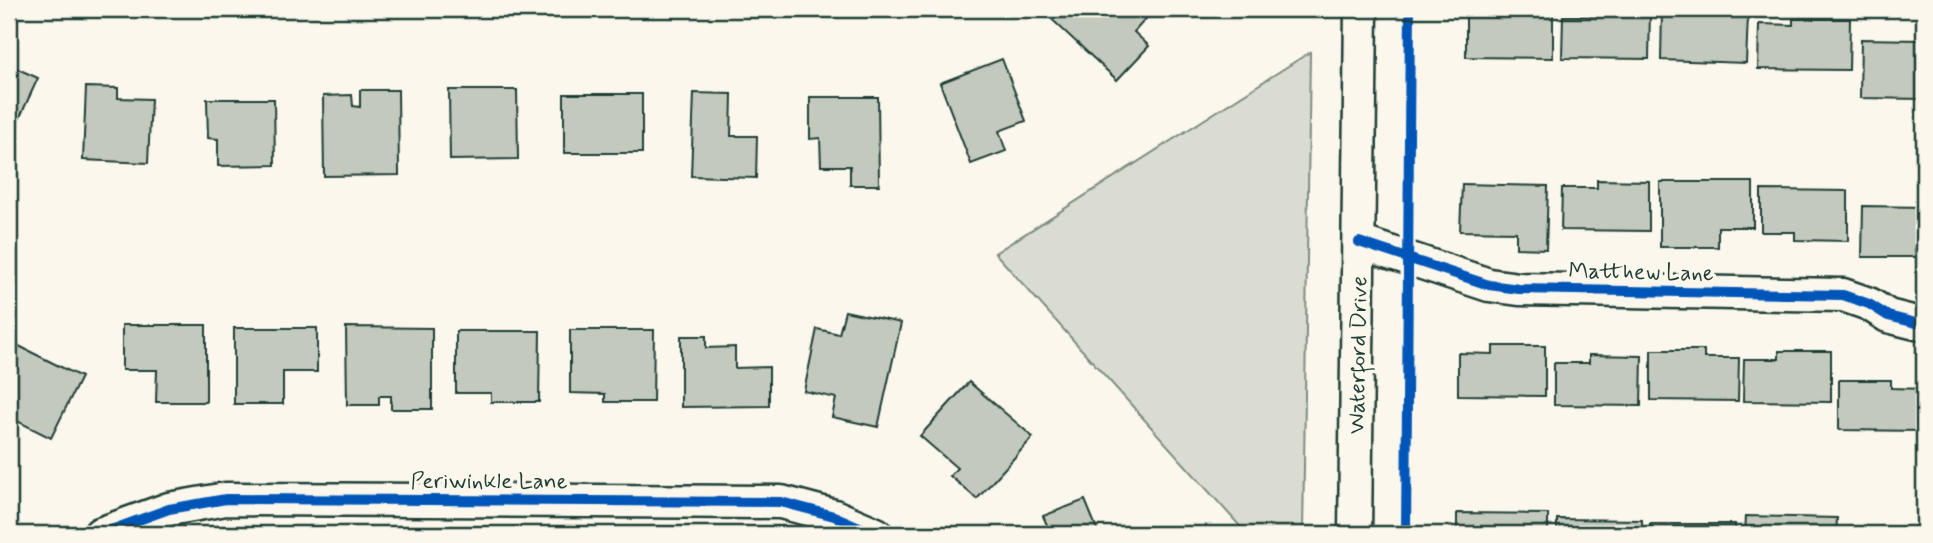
<svg xmlns="http://www.w3.org/2000/svg" width="1933" height="543" font-family="Mynerve,sans-serif">
	<style>
		.green { fill: #dbdcd1; stroke: #7d8c82; stroke-width: 2 }
		.building { fill: #c4c9be; stroke: #1f3d34; stroke-width: 2 }
		.lines { fill: none; stroke-linecap: round; stroke-linejoin: round }
		.street-casing { stroke: #1f3d34; stroke-width: 37 }
		.street { stroke: #fbf7ec; stroke-width: 32 }
		.cycleway-casing { stroke: #fbf7ec; stroke-width: 15 }
		.cycleway { stroke: #0057b8; stroke-width: 10 }
		.labels { text-anchor: middle; stroke-width: 7; stroke-linejoin: round; paint-order: stroke }
		.street-label { font-size: 23px; fill: #1f3d34; stroke: #fbf7ec }
	</style>
	<rect width="100%" height="100%" fill="#fbf7ec"/>
	<filter id="ink" filterUnits="userSpaceOnUse"><feTurbulence type="fractalNoise" baseFrequency=".0143" numOctaves="2"/><feDisplacementMap in="SourceGraphic" scale="14" xChannelSelector="R" yChannelSelector="G"/><feConvolveMatrix kernelMatrix="1 2 1 2 8 2 1 2 1" color-interpolation-filters="sRGB"/></filter>
	<g filter="url(#ink)">
		<!-- green -->
		<path class="green" d="M1310,52l-7,482h-56l-252,-281z"/>
		<!-- building -->
		<g class="building">
			<path d="M1048,9h100l4,3 -18,20 15,14 -32,34 -72,-67z"/>
			<path d="M1501,9h52v49l-87,-1v-42h35z"/>
			<path d="M1598,9h52l-1,50 -87,-1 1,-42h35z"/>
			<path d="M1662,11l86,4 -2,48 -85,-3z"/>
			<path d="M1793,19h57l-1,51 -91,-1 1,-45 34,1z"/>
			<path d="M1861,39l59,1 -1,16 5,1v42l-64,-1z"/>
			<path d="M1002,59l24,62 -27,10 7,20 -35,13 -31,-81z"/>
			<path d="M9,65l29,13 -24,52 -5,-3z"/>
			<path d="M86,87l32,1v10l33,1 -3,64 -65,-3z"/>
			<path d="M360,90h38l1,85 -75,1 -1,-80 29,-1 1,11 7,1z"/>
			<path d="M449,90h68l1,69 -68,1z"/>
			<path d="M694,93l38,1 -1,42h26l-1,42 -65,-2z"/>
			<rect x="564" y="94" width="78" height="59"/>
			<path d="M810,97h68l1,88h-29v-19h-29l-1,-28 -10,1z"/>
			<path d="M207,99h67l1,66 -57,1v-27l-10,-1z"/>
			<path d="M1597,180l52,1v50l-88,-1 1,-42h35z"/>
			<path d="M1660,182h93v45h-35v20h-58z"/>
			<path d="M1462,184l86,2 -2,63 -30,-1v-16l-56,-1z"/>
			<path d="M1761,190l87,1v50l-53,-1v-8h-34z"/>
			<path d="M1863,206l61,1v42h-9v8h-53z"/>
			<path d="M845,311l56,12 -23,104 -46,-10 4,-19 -32,-7 13,-62 22,5z"/>
			<path d="M122,325h84v77h-50l1,-32h-35z"/>
			<path d="M346,327l86,1v81h-41v-13h-12v9h-32z"/>
			<path d="M234,328h83v44h-34v32h-49z"/>
			<path d="M570,330h84l-1,72h-48v-8l-35,-1z"/>
			<path d="M456,331h84l-1,71h-48v-9h-35z"/>
			<path d="M681,336h25v12l29,-1v21l34,-1v39l-88,1z"/>
			<path d="M9,341l72,36 -30,61 -42,-21z"/>
			<path d="M1493,346h52v50l-87,-1v-42l35,1z"/>
			<path d="M1651,350h53v8h35l-1,43 -87,-1z"/>
			<path d="M1779,351h52v51l-88,-1 1,-42h35z"/>
			<path d="M1589,355l53,1 -1,50 -87,-1v-42h35z"/>
			<path d="M1839,380h52v8l33,1v42l-85,-1z"/>
			<path d="M969,382l64,55 -56,62 -27,-23 7,-8 -37,-32z"/>
			<path d="M1085,500l14,34h-48l-8,-18z"/>
			<path d="M1457,513l91,1v20h-91z"/>
			<path d="M1746,516l91,2 -1,16h-91z"/>
			<path d="M1557,519l85,1v14h-85z"/>
			<rect x="1650" y="524" width="85" height="10"/>
		</g>
		<g class="lines">
			<!-- street casing -->
			<g class="street-casing">
				<g id="street">
					<path d="M1359,242l130,43 30,4 324,6 26,9 19,12 28,7h8"/>
					<path d="M100,534l69,-25 57,-10 555,3 53,14 42,18"/>
					<path d="M1355,534l6,-525"/>
				</g>
			</g>
			<!-- street -->
			<use href="#street" class="street"/>
			<!-- cycleway casing -->
			<g class="cycleway-casing">
				<g id="cycleway">
					<path d="M1359,242l130,43 30,4 324,6 26,9 19,12 28,7h8"/>
					<path d="M100,534l69,-25 57,-10 555,3 53,14 42,18"/>
					<path d="M1406,534l4,-525"/>
				</g>
			</g>
			<!-- cycleway -->
			<use href="#cycleway" class="cycleway"/>
		</g>
	</g>
	<g class="labels">
		<!-- street labels -->
		<g class="street-label">
			<text transform="translate(1641 271) rotate(1)" y="8">Matthew Lane</text>
			<text transform="translate(1357 355) rotate(-89)" y="8">Waterford Drive</text>
			<text x="489" y="488">Periwinkle Lane</text>
		</g>
	</g>
	<!-- margin -->
	<rect width="1933" height="543" fill="none" stroke="#fbf7ec" stroke-width="35"/>
	<rect x="18" y="18" width="1898" height="508" fill="none" stroke="#1f3d34" stroke-width="2.5" filter="url(#ink)"/>
</svg>
